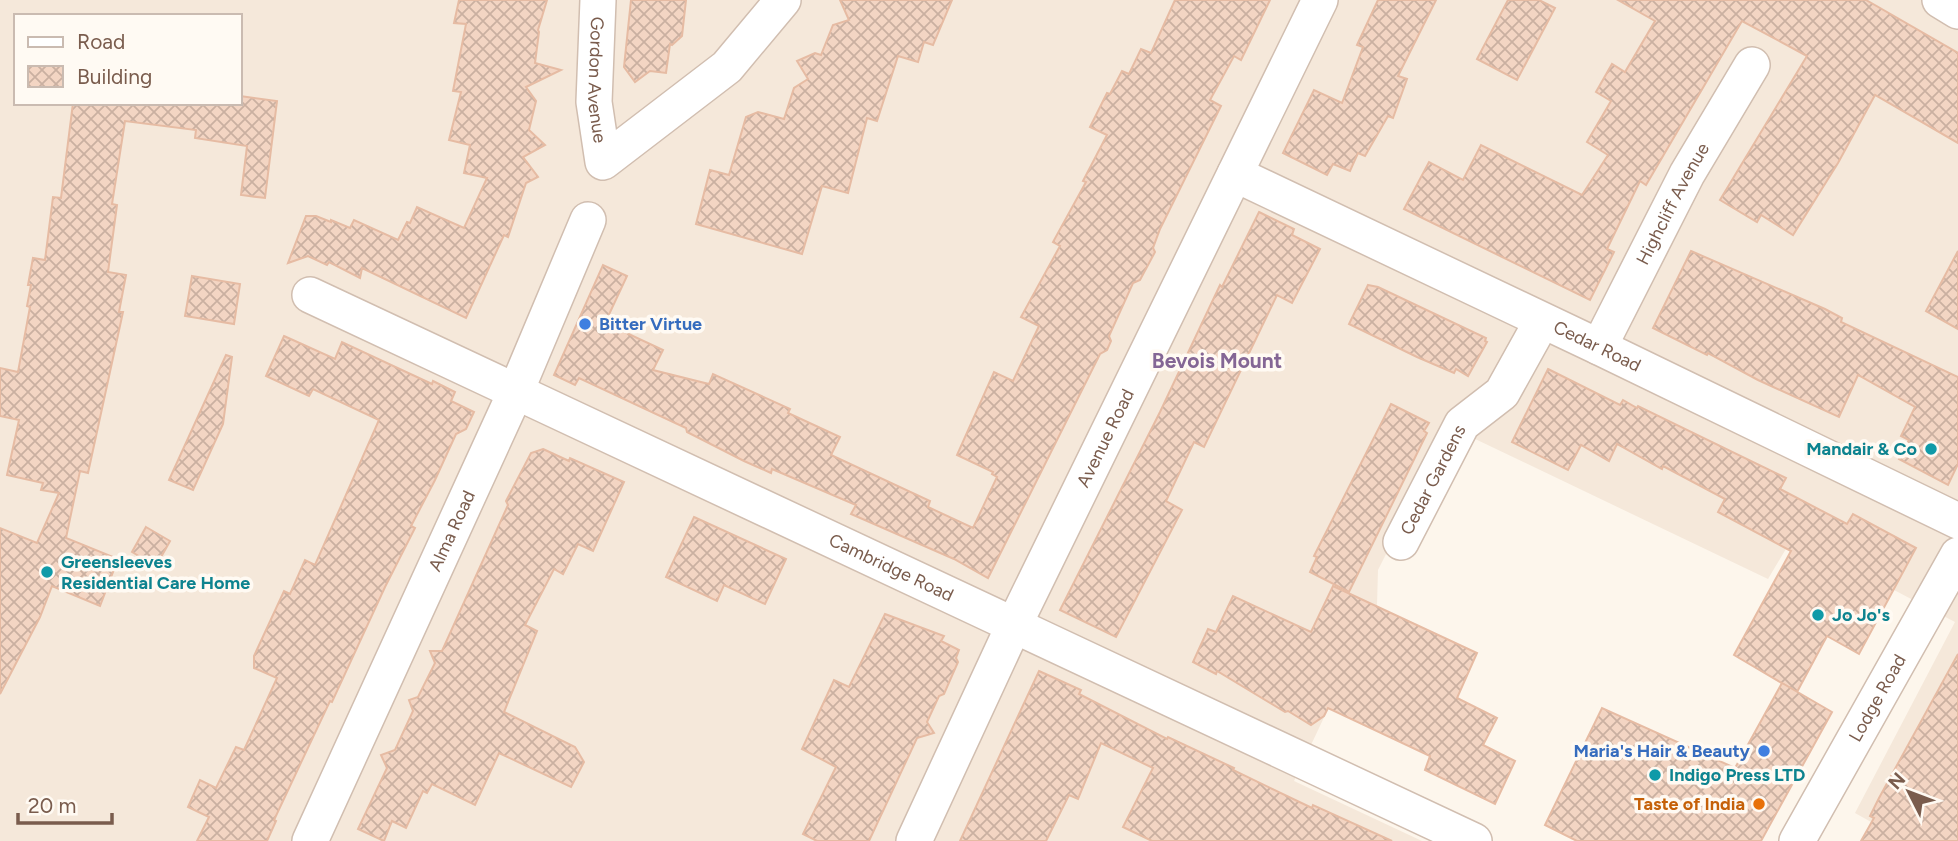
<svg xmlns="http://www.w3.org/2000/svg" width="1958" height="841" font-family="Figtree,sans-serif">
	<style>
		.residential { fill: #f5e8da; fill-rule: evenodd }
		.building { fill: url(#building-cross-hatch); stroke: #e6bba3; stroke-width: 2 }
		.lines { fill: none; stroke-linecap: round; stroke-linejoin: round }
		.minor-casing { stroke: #d1beb0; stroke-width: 38 }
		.minor { stroke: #fff; stroke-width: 35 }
		.shop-dot { fill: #3f7fe0; stroke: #fffaf3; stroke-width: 2.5 }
		.culture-dot { fill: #0f9aa8; stroke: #fffaf3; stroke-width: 2.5 }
		.food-dot { fill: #e8710a; stroke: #fffaf3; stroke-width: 2.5 }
		.labels { text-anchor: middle; stroke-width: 7; stroke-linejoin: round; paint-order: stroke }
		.street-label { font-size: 18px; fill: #7a5c4d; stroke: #fffaf3 }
		.shop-label { font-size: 18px; font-weight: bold; fill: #366cbe; stroke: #fffaf3; text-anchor: start }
		.culture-label { font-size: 18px; font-weight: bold; fill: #0d838f; stroke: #fffaf3; text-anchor: start }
		.food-label { font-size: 18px; font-weight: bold; fill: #c56008; stroke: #fffaf3; text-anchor: end }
		.quarter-label { font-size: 21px; font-weight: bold; fill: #846695; stroke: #fffaf3 }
	</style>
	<defs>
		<pattern id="building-cross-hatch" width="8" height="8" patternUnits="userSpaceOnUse" patternTransform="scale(1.75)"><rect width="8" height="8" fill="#f3d5c3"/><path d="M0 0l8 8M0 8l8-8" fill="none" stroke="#cab0a1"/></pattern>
	</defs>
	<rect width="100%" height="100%" fill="#fdf6ec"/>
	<!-- residential -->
	<path class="residential" d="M0,0h1958v841h-53l-50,-28 100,-191 -162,-85 -25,42 -318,-152 -72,143 -1,35 -83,176 128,60h-1422zM16,16h224v87h-224z"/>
	<!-- building -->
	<g class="building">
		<path d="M459,0h88l-9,30 1,2 -4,31 26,7 -35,17 10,14 -7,29 16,15 -22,12 15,20 -12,6 -18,54 -4,-2 -38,83 -104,-50 -2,10 -31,-16 -2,3 -19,-9 -20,7 18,-47h10l15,6v-2l19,8 4,-8 44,20 9,-18 3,1 7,-16 47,21 23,-50 -23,-5 6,-28 -21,-5 12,-48 -8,-1 13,-67 -12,-1z"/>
		<path d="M631,0h55l-4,36 -10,9 -2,-1 -4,29 -16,-2 -15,11 -11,-15z"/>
		<path d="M840,0h112l-19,45 -9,-3 -6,20 -20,-6 -21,65 -10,-3 -19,75 -26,-7 -20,68 -106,-30 14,-54 19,5 17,-58 12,-5 26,7 10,-31 14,-9 -11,-18 18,-8 6,2 12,-30 16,-5z"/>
		<path d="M1175,0h95l-29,60 -7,-4 -24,44 11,6 -61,123 -7,19 2,4 -15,28 -7,3 -24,53 2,5 -4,9 -7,4 -112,224 -34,-19 -103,-45 5,-9 -84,-36 -1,4 -27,-12 -57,-29 -1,-4 -107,-50 -4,7 -21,-10 49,-110 24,11 -22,47 58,27 -10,20 56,14 4,-10 77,35 -2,4 52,24 -9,18 99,46 -2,6 45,21 24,-51 -5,-3 1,-2 -36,-17 37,-83 19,9 26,-55 -18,-9 39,-71 -7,-4 33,-60 -3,-1 24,-46 -17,-8 17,-34 3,1 12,-23 7,3 12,-25 10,4z"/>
		<path d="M1378,0h58l-38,76 9,3 -14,39 -5,-2 -23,40 -7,-3 -8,18 -17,-7 -6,11 -44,-22 31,-63 28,13 21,-56 -6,-2z"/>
		<path d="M1508,0h31l16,8 -38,72 -40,-21z"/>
		<path d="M1618,0h248l92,53v90l-83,-48 -37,68 -45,72 -32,-20 -4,7 -37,-22 87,-144 -65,-35 -96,164 -6,-4 -33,68 7,3 -24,48 -186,-91 25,-47 34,18 18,-35 101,50 26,-40 -21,-13 24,-41 -15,-9 16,-28 13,8 30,-51z"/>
		<path d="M240,96l37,5 -12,97 -24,-3 6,-49 -52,-8 1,-8 -71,-9 -13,83 5,1 -9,67 18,3 -7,37h4l-35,161 -8,-2 -14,67 52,21 -18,47 -48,-20 -12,31 -40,77v-166l37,15 22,-50 -18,-3 2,-7 -36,-8 12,-55 -19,-4v-48l18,4 12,-65 -3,-1 4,-21h-3l5,-27 12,2 8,-63 8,1 12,-95h167z"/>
		<path d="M1259,212l35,17 -2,6 28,14 -28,54 -15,-8 -73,152 -10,-5 -28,59 16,9 -66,127 -56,-27 100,-198 60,-127 2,2z"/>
		<path d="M1691,251l134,58 17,9 -1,4 117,55v87l-10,21 -49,-26 10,-19 -8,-4 14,-29 -57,-32 -19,42 -81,-37 -50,-27 -1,2 -54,-27z"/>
		<path d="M1958,251v78l-32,-18z"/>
		<path d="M192,276l48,8 -6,40 -49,-8z"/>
		<path d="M1368,285l10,2 108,51 -1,3 2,1 -19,34 -12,-7 -2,4 -37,-16 -68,-33z"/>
		<path d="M284,336l51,23 7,-17 90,42 1,-3 22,11 -4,9 23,11 -8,17 -10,5 -21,46 -24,46 4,2 -30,59 -53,115 -2,-1 -56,119 2,1 -9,20h-70l12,-24 -21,-10 12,-27 16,8 20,-41 8,3 33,-72 -23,-10v-12l30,-65 6,3 15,-34 10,5 64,-145 -66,-31 -4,7 -43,-20z"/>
		<path d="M226,355l6,2 -9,67 -30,66 -24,-10z"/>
		<path d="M1548,369l72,36 3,-5 14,8 1,-2 148,72 -6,11 67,35 6,-10 63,34 -57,106 -32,-18 -30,56 -63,-37 57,-104 -73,-39 7,-13 -62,-33 -1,3 -45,-25 -8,17 -28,-16 -13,25 -56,-28z"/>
		<path d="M1391,404l38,19 -5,8 3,2 -78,159 -39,-20 7,-15 -3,-1z"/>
		<path d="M543,449l26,12 1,-3 54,24 -31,69 -15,-7 -15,30 -9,-5 -29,56 12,6 -33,81 71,35 9,15 -13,25 -72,-34 -24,52 -43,-21 -5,9 -4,-2 -17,37 -14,-7 -8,20 -26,-12 29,-61 -6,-13 14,-5 18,-39 -4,-11 9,-3 17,-34 -5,-12h12l66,-146 -2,-4 25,-48z"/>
		<path d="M694,517l92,42 -21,45 -41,-19 -7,16 -51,-24z"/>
		<path d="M146,527l24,14 -14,25 -24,-14z"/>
		<path d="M1333,586l144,67 -20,45 40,20 -14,27 32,16 -20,43 -70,-34 5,-14 -102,-48 -4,8 -13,9 -23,-14 -3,1 -68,-41 -1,3 -23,-12 15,-33 8,3 17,-36 78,36z"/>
		<path d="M885,614l59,22 -3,5 18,9 -3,8 2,4 -14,32 -5,2 -12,26 7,11 -17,5 -48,103h-52l-14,-7 33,-67 -34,-18 32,-69 15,7z"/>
		<path d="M1958,654v187h-97l13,-23 -4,-2 9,-18z"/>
		<path d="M1039,671l42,19 -2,4 88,45 1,-2 66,31 -1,2 79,38 1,-3 79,36h-240l-29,-14 30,-59 -52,-25 -23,56 -9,-4 -23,46h-86z"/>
		<path d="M1782,683l50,29 -71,129h-184l-32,-16 57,-117 133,60z"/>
	</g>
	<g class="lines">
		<!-- minor casing -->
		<g class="minor-casing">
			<g id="minor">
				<path id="s1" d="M598,0l-4,102 9,60 124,-95 56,-67"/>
				<path d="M1940,0l18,11"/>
				<path id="s2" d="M1235,174l364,173 359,174"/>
				<path id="s3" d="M310,295l1164,546"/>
				<path id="s4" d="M1599,347l88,-173 65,-109"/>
				<path id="s5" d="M1401,542l61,-118 40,-31 40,-72"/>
				<path id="s6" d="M310,841l206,-450 72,-171"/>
				<path id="s7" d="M914,841l100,-216 306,-625"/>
				<path id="s8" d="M1797,841l161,-286"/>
			</g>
		</g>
		<!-- minor -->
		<use href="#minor" class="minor"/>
	</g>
	<!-- markers -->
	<g class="shop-dot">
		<circle cx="585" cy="324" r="7"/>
		<circle cx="1764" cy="751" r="7"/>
	</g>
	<g class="culture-dot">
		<circle cx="1931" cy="449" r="7"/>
		<circle cx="47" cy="572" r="7"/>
		<circle cx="1818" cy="615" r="7"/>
		<circle cx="1655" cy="775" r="7"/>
	</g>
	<circle class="food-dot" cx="1759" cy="804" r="7"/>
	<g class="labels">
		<!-- street labels -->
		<g class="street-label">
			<text dy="6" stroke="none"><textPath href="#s1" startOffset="80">Gordon Avenue</textPath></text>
			<text dy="6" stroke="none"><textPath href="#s4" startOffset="161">Highcliff Avenue</textPath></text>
			<text dy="6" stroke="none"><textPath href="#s2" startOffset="401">Cedar Road</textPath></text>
			<text dy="6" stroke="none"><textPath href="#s7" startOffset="446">Avenue Road</textPath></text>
			<text dy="6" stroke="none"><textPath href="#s5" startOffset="70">Cedar Gardens</textPath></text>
			<text dy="6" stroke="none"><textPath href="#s6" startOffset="341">Alma Road</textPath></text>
			<text dy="6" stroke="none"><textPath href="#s3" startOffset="642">Cambridge Road</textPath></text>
			<text dy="6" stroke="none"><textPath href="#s8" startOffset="164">Lodge Road</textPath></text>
		</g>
		<!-- shop labels -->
		<g class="shop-label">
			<text x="599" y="330">Bitter Virtue</text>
			<text x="1750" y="757" text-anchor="end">Maria's Hair &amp; Beauty</text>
		</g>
		<!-- culture labels -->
		<g class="culture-label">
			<text x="1917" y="455" text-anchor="end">Mandair &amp; Co</text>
			<text x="61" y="568">Greensleeves<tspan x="61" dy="21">Residential Care Home</tspan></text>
			<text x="1832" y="621">Jo Jo's</text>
			<text x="1669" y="781">Indigo Press LTD</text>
		</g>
		<!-- food labels -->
		<g class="food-label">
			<text x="1745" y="810">Taste of India</text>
		</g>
		<!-- quarter labels -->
		<g class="quarter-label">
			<text x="1217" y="368">Bevois Mount</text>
		</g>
	</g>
	<!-- legend -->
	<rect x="14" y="14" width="228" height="91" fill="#fffaf3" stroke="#cabbb1" stroke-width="2"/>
	<rect x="28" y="37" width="35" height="10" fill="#ffffff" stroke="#cabbb1" stroke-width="2"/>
	<text x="77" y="49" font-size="21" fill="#7a5c4d">Road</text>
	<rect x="28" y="66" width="35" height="21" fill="url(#building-cross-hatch)" stroke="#cabbb1" stroke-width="2"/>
	<text x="77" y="84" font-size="21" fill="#7a5c4d">Building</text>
	<!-- north arrow -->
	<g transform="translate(1909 792) rotate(312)" stroke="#fffaf3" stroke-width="5" paint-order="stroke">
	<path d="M0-5L12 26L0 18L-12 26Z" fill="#7a5c4d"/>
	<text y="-10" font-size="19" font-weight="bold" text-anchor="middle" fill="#7a5c4d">N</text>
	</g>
	<!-- scale -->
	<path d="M18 813v10h94v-10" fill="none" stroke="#7a5c4d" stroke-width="3.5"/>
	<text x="28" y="813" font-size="21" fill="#7a5c4d" stroke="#fffaf3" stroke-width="5" paint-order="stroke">20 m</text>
</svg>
